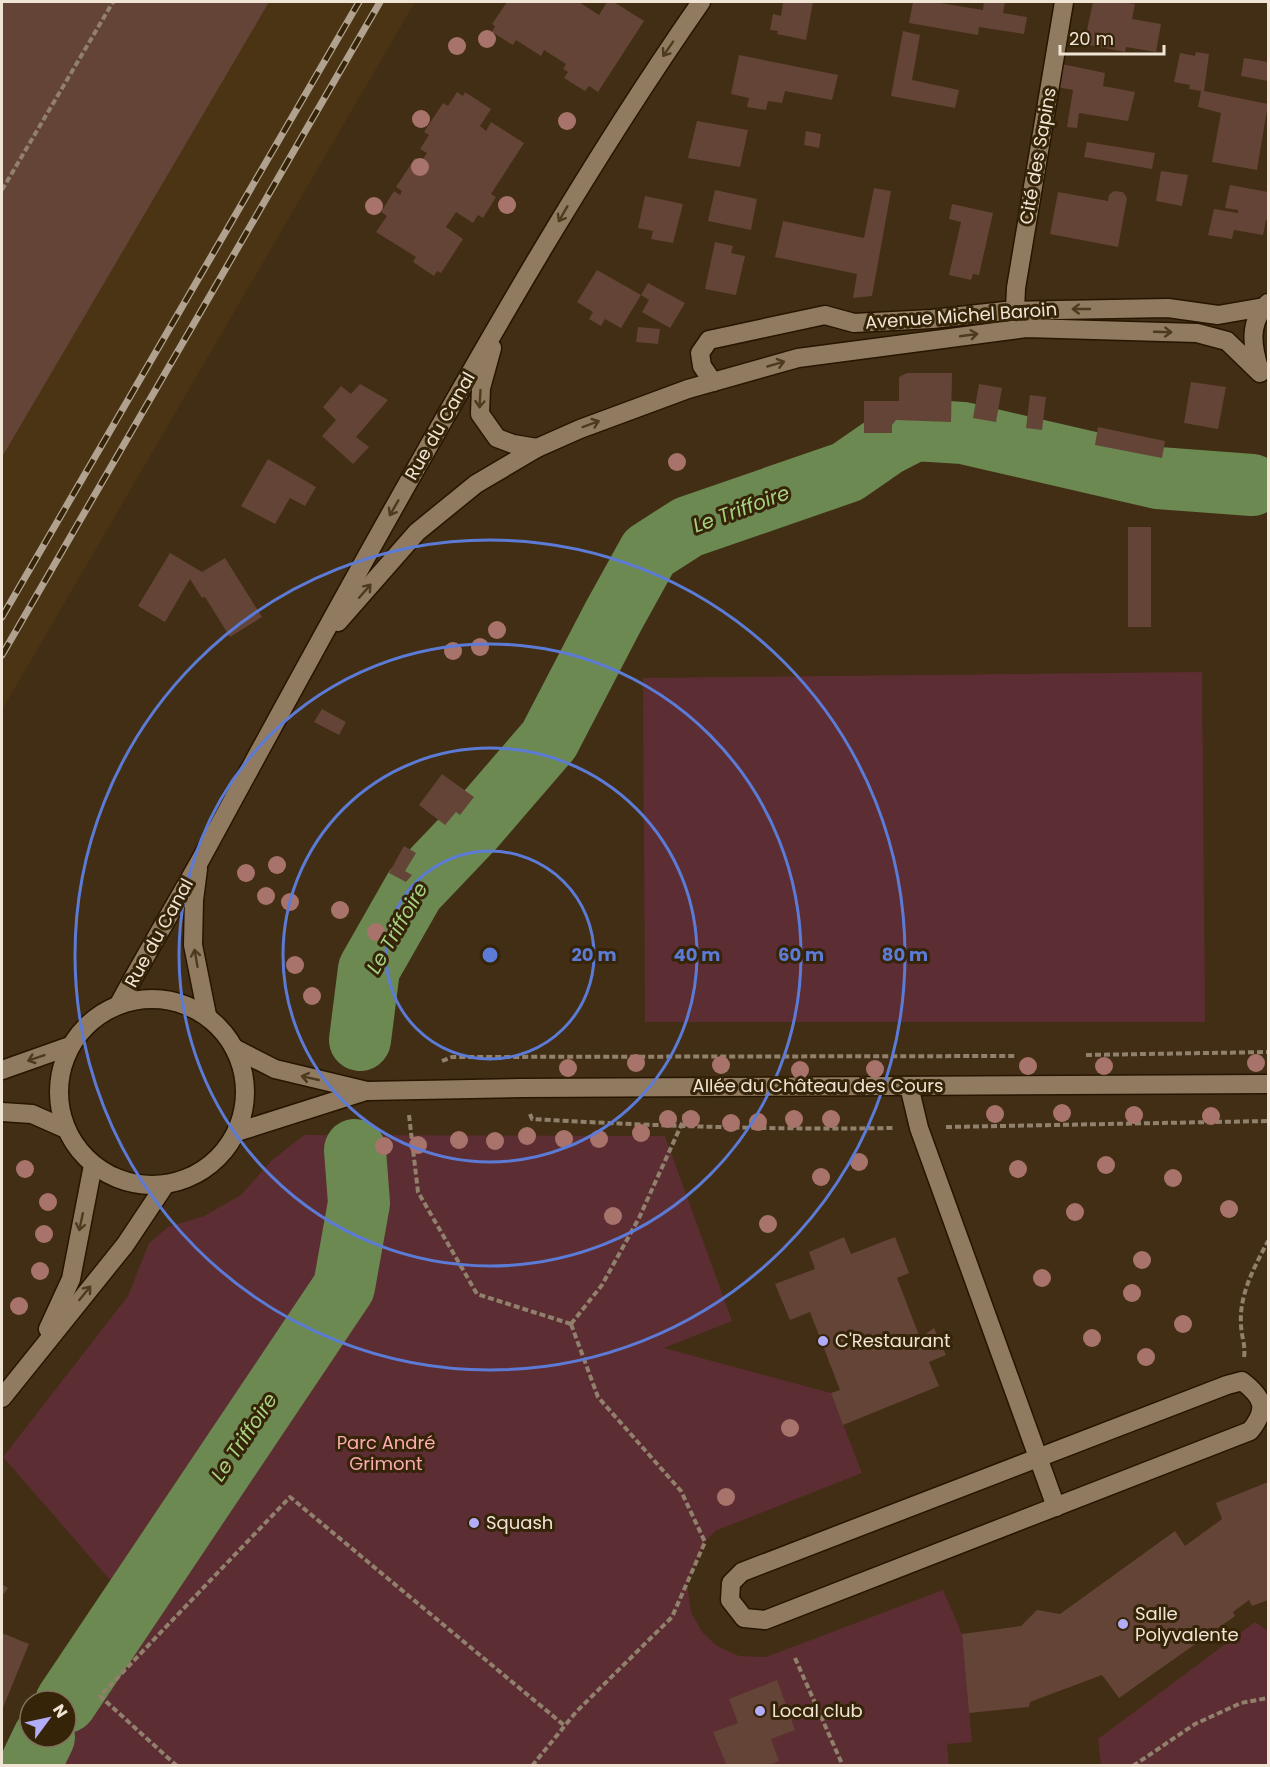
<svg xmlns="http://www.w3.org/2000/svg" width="1270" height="1767" font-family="Poppins,sans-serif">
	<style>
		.built { fill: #4b3413 }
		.green { fill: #5c2d32 }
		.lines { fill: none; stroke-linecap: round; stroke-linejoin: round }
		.river { stroke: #6b8951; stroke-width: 62 }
		.building { fill: #634437 }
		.minor-casing { stroke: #271500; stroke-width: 21 }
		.path { stroke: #91816c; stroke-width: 4; stroke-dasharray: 6 3; stroke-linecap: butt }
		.minor { stroke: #917b60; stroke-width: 18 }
		.rail-casing { stroke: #b0a28f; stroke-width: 7 }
		.rail { stroke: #362409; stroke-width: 4.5; stroke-dasharray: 14; stroke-linecap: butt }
		.tree { fill: #a8736b }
		.oneway { stroke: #4d3a1f }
		.ring { fill: none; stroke: #5c7bd7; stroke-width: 3 }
		.poi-dot { fill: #b3adf9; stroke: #362409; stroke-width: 2 }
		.labels { text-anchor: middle; stroke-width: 6; stroke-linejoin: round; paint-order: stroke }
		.street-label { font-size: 18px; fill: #f0e4d5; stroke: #362409 }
		.poi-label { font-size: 18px; fill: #f0e4d5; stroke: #362409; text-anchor: start }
		.park-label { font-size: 18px; fill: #fcacb2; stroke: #362409 }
		.water-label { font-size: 20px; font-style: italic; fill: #a6d281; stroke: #362409 }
		.centre { fill: #5c7bd7; stroke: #362409; stroke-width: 3 }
		.ring-label { font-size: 18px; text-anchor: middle; font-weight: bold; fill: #5c7bd7; stroke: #362409; stroke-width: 6; stroke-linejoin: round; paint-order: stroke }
	</style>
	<rect width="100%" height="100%" fill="#412e14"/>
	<!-- built -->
	<path class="built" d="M2,2h413l-413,708z"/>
	<!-- green -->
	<g class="green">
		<path d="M1202,672l3,350h-560l-2,-344z"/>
		<path d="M304,1135l361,1 67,185 -68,27 167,45 31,80 -147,58 -10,11 -18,41 4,29 11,20 15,14 22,10 27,1 177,-67 19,44 10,108 -25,2 2,22 -896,-1 -16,-14 9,-14h20v-31l65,-102 -128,-147 125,-161 21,-53 19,-16 36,-11 37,-21 30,-34z"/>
		<path d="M1255,1622l13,9v134h-167l-3,-26z"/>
	</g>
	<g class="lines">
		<!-- river -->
		<g class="river">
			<path d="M360,1040l9,-71 45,-79 60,-63 75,-87 64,-123 36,-65 39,-25 159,-55 39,-27 29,-15 48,3 195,45 94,7"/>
			<path d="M66,1702l278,-415 15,-84 -4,-53"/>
			<path d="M30,1766l14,-29"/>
		</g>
	</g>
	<!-- building -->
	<g class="building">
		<path d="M2,2h267l-267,455z"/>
		<path d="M507,2h72l20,13 8,-13h7l30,19 -46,71 -9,-6 -4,5 -21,-13 4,-6 -5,-3 3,-5 -22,-14 -3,6 -25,-16 -3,5 -21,-13 3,-6 -3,-2z"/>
		<path d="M783,2h30l-7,38 -29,-6 1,-3 -8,-1 3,-16 8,2z"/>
		<path d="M913,2h21l49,8 1,-8h21l-2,11 24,4 -3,17 -45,-7 -1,8 -69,-12z"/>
		<path d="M1093,2h29l13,2 -3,15 29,5 -5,28 -30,-5 -1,5 -41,-8z"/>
		<path d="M903,31l17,4 -8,45 47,10 -4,18 -64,-12z"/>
		<path d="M1196,52l13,2 -5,37 64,13 -11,66 -45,-8 9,-49 -23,-6 3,-16 -12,-2 1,-4 -16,-3 6,-29 15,3z"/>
		<path d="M739,55l99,20 -6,25 -47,-9 -3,12 -14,-2 -2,9 -19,-3 2,-9 -18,-4z"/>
		<path d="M1244,58l24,4v19l-27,-5z"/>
		<path d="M1062,64l43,9 -2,13 32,6 -7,29 -49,-8 -2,15 -10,-1 6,-37 -16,-3z"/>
		<path d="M457,92l6,4 2,-4 26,17 -11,17 6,5 5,-9 33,21 -33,51 5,3 -13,21 -5,-3 -5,8 -17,-11 -10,15 17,12 -22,34 -4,-2 -3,5 -21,-14 3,-5 -40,-25 11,-16 -6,-4 13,-21 6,4 2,-4 -6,-4 19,-29 6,4 6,-9 -7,-4 9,-14 -5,-3 19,-29 5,3z"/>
		<path d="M697,121l51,9 -8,37 -52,-9z"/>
		<path d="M806,131l15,3 -2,14 -15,-3z"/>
		<path d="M1087,142l68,11 -3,16 -68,-12z"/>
		<path d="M1161,171l27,4 -6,31 -26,-5z"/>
		<path d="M1230,185l38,7v28h-2l-3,15 -29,-5 -2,9 -24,-4 6,-26 24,4v-3l-13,-2z"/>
		<path d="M874,188l17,3 -19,105 -19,2 4,-24 -82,-17 8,-36 81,17z"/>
		<path d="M715,190l42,9 -6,31 -43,-9z"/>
		<path d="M1114,191l9,1 4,6 -9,49 -68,-13 8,-42 50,9 1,-6z"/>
		<path d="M645,196l38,8 -10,39 -22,-4 2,-8 -15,-3z"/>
		<path d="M952,204l41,9 -14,62 -6,-1 -2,6 -22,-5 12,-53 -12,-3z"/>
		<path d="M715,242l18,4 -2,7 14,3 -9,39 -31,-6z"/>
		<path d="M597,270l44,25 -20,33 -16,-9 -4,7 -12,-7 4,-7 -16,-10z"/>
		<path d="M648,283l37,20 -15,25 -28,-16 7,-12 -8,-5z"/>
		<path d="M638,327l22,2 -2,15 -22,-2z"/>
		<path d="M907,373h45l-1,49 -55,-2 -4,5v8h-28v-32h35v-24z"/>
		<path d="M1191,382l35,5 -8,42 -34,-6z"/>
		<path d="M360,384l28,16 -32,37 13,10 -16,17 -31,-28 14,-16 -13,-13 18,-21 10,8z"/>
		<path d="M979,384l23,4 -6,34 -23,-4z"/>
		<path d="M1030,395l16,2 -4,33 -16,-2z"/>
		<path d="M1098,427l67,14 -3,17 -67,-13z"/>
		<path d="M268,459l48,28 -11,19 -15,-8 -15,26 -34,-18z"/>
		<rect x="1128" y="527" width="23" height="100"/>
		<path d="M170,553l32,19 23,-14 37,59 -32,20 -25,-40 -3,1 -12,-19 -25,43 -27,-16z"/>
		<path d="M322,709l24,13 -7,13 -25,-13z"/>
		<path d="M442,774l32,23 -14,18 -4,-3 -11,13 -26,-20z"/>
		<path d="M404,846l12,7 -11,18 7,4 -6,7 -17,-9z"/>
		<path d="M844,1237l7,17 44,-17 14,36 -12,5 23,60 14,-10 12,27 -17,7 10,24 -96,39 -12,-32 9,-3 -30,-78 -20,8 -15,-36 40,-15 -6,-17z"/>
		<path d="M1268,1482v118l-16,6 -3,-6 -16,12 2,4 -116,82 -17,-23 -72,27 -1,5 -60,6 -7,-79 59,-8 16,-16 23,4 115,-83 10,15 37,-27 -6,-16z"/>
		<path d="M2,1584l6,4 -6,8z"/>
		<path d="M2,1633l27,11 -27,66z"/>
		<path d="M777,1680l18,50 -24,9 8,22 -12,5h-40l-14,-34 25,-9 -9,-24z"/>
	</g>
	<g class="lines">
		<!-- minor casing -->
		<g class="minor-casing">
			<g id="minor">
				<path d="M1015,310l1,-22 48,-286"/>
				<path d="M492,348l-11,40 -1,26 17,24 16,6 24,4"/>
				<path d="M1260,371c-8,-24 -12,-49 8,-68"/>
				<path d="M713,382l-11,-16 -2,-13 9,-13 116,-25 29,8 78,-4 73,-8 163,-3 50,7 46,-8"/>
				<path d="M338,622l79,-90 59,-48 61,-36 43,-19 108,-40 110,-31 228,-30 171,5 30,8 33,32"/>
				<path d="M198,869l-4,31 -1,45 14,70"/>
				<circle cx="152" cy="1092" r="93"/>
				<path d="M119,1004c27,-50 56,-98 83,-147 64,-118 128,-236 194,-353 96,-171 193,-341 305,-502"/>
				<path d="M234,1048l41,21 92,22 154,-3 747,-4"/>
				<path d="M2,1070l68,-24"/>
				<path d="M909,1086l10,42 137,379"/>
				<path d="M2,1112l30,2 34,15"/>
				<path d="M237,1132l129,-41"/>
				<path d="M48,1329l23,-50 22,-114"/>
				<path d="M1242,1381c22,17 26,28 8,50l-485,189 -21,-2 -14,-18 1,-17 11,-11 485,-187z"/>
				<path d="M2,1398l123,-153 40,-60"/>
			</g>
		</g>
		<!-- path -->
		<g class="path">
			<path d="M2,190l111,-188"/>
			<path d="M1086,1055l182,-3"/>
			<path d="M442,1061l10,-4 564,-1"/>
			<path d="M530,1114l2,5c121,7 241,11 362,9"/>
			<path d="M409,1115l9,77 59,102 94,30"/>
			<path d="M946,1127l322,-6"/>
			<path d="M571,1324l31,-39 37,-67 45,-99 1,-7"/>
			<path d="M1244,1357c2,-12 -3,-21 -3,-33 -2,-30 14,-58 27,-83"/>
			<path d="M795,1658l48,108"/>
			<path d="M177,1766l-77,-70 190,-199 275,229"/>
			<path d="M532,1766l44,-54 96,-95 33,-75 -24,-51 -83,-94 -27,-73"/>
			<path d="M1133,1766l62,-42 46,-21 27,-5"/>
		</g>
		<!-- minor -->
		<use href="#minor" class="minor"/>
		<!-- rail casing -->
		<g class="rail-casing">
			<g id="rail">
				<path d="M2,617l357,-615"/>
				<path d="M2,655l378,-653"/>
			</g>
		</g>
		<!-- rail -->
		<use href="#rail" class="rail"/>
	</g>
	<!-- trees -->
	<g class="tree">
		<circle cx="487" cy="39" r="9"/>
		<circle cx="457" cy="46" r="9"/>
		<circle cx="421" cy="119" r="9"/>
		<circle cx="567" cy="121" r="9"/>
		<circle cx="420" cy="167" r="9"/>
		<circle cx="507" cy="205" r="9"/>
		<circle cx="374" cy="206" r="9"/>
		<circle cx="677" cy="462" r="9"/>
		<circle cx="497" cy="630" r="9"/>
		<circle cx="480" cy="647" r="9"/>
		<circle cx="453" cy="651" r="9"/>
		<circle cx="277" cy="865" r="9"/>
		<circle cx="246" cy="873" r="9"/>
		<circle cx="266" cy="896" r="9"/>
		<circle cx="290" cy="902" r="9"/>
		<circle cx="340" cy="910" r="9"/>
		<circle cx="376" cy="932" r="9"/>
		<circle cx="295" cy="965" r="9"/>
		<circle cx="312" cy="996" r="9"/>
		<circle cx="636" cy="1063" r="9"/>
		<circle cx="1256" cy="1063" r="9"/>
		<circle cx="721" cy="1065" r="9"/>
		<circle cx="1028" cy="1066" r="9"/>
		<circle cx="1104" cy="1066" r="9"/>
		<circle cx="568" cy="1068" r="9"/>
		<circle cx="875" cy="1069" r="9"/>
		<circle cx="800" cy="1070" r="9"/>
		<circle cx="1062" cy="1113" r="9"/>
		<circle cx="995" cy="1114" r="9"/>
		<circle cx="1134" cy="1115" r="9"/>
		<circle cx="1211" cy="1116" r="9"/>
		<circle cx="668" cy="1119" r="9"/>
		<circle cx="691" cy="1119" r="9"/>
		<circle cx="794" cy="1119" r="9"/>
		<circle cx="831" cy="1119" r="9"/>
		<circle cx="758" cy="1122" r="9"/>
		<circle cx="731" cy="1123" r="9"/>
		<circle cx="641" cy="1133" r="9"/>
		<circle cx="527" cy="1136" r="9"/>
		<circle cx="564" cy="1139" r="9"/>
		<circle cx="599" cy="1139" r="9"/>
		<circle cx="459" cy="1140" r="9"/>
		<circle cx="495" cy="1141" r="9"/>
		<circle cx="418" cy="1145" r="9"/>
		<circle cx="384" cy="1146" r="9"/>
		<circle cx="859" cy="1162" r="9"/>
		<circle cx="1106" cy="1165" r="9"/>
		<circle cx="25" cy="1169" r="9"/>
		<circle cx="1018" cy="1169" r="9"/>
		<circle cx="821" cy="1177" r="9"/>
		<circle cx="1173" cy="1178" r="9"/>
		<circle cx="48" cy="1202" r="9"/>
		<circle cx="1229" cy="1209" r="9"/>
		<circle cx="1075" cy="1212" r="9"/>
		<circle cx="613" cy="1216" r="9"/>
		<circle cx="768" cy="1224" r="9"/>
		<circle cx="44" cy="1234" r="9"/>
		<circle cx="1142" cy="1260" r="9"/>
		<circle cx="40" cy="1271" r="9"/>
		<circle cx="1042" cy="1278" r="9"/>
		<circle cx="1132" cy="1293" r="9"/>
		<circle cx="19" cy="1306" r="9"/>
		<circle cx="1183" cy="1324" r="9"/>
		<circle cx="1092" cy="1338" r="9"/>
		<circle cx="1146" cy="1357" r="9"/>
		<circle cx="790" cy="1428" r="9"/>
		<circle cx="726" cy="1497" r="9"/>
	</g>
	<!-- one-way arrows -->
	<defs><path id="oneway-shaft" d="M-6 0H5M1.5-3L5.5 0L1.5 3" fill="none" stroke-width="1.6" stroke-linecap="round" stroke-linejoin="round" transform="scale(1.5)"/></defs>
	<g class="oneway">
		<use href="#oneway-shaft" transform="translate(668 49) rotate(125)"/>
		<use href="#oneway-shaft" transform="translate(563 214) rotate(120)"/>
		<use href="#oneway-shaft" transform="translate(1081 309) rotate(180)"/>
		<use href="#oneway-shaft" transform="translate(1163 332) rotate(2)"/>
		<use href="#oneway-shaft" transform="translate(969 335) rotate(-8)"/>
		<use href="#oneway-shaft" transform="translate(776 364) rotate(-16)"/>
		<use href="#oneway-shaft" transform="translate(480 399) rotate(93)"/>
		<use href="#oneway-shaft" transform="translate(591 424) rotate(-20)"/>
		<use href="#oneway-shaft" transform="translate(394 508) rotate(120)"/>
		<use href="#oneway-shaft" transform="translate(365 591) rotate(-49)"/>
		<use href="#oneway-shaft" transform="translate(196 958) rotate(-100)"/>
		<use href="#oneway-shaft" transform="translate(36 1058) rotate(161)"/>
		<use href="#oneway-shaft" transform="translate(310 1078) rotate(-167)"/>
		<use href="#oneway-shaft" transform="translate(81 1222) rotate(102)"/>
		<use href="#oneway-shaft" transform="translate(85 1293) rotate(-51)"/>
	</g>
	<!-- distance rings -->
	<g class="ring">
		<circle cx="490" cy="955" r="104"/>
		<circle cx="490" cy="955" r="207"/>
		<circle cx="490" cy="955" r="311"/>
		<circle cx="490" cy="955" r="415"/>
	</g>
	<!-- markers -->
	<g class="poi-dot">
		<circle cx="823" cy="1341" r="6"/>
		<circle cx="474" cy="1523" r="6"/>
		<circle cx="1123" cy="1624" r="6"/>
		<circle cx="760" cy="1711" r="6"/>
	</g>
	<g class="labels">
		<!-- street labels -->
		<g class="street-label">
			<text transform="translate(1038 156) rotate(-80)" y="6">Cité des Sapins</text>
			<text transform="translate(961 316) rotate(-4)" y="6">Avenue Michel Baroin</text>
			<text transform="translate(440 426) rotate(-60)" y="6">Rue du Canal</text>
			<text transform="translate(159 933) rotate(-61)" y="6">Rue du Canal</text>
			<text x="818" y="1092">Allée du Château des Cours</text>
		</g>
		<!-- poi labels -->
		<g class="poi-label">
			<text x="835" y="1347">C'Restaurant</text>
			<text x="486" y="1529">Squash</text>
			<text x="1135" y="1620">Salle<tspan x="1135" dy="21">Polyvalente</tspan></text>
			<text x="772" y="1717">Local club</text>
		</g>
		<!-- park labels -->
		<g class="park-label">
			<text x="386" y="1449">Parc André<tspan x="386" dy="21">Grimont</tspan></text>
		</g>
		<!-- water labels -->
		<g class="water-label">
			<text transform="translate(741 509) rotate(-20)" y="7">Le Triffoire</text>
			<text transform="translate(397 928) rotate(-60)" y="7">Le Triffoire</text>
			<text transform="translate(244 1437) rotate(-56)" y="7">Le Triffoire</text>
		</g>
	</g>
	<circle cx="490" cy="955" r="9" class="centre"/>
	<g class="ring-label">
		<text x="594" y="961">20 m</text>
		<text x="697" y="961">40 m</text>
		<text x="801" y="961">60 m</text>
		<text x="905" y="961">80 m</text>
	</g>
	<!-- border -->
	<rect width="1270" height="1767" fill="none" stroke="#f0e4d5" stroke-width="6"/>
	<!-- north arrow -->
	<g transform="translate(48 1719) rotate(57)"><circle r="28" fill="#362409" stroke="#80715b" stroke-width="1.5"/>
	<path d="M0-4.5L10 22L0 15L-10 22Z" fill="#b3adf9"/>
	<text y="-9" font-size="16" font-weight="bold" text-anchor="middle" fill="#f0e4d5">N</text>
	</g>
	<!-- scale -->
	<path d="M1060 45v9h104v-9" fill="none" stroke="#f0e4d5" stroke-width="3"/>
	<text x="1069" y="45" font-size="18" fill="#f0e4d5" stroke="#362409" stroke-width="4.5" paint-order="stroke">20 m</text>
</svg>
